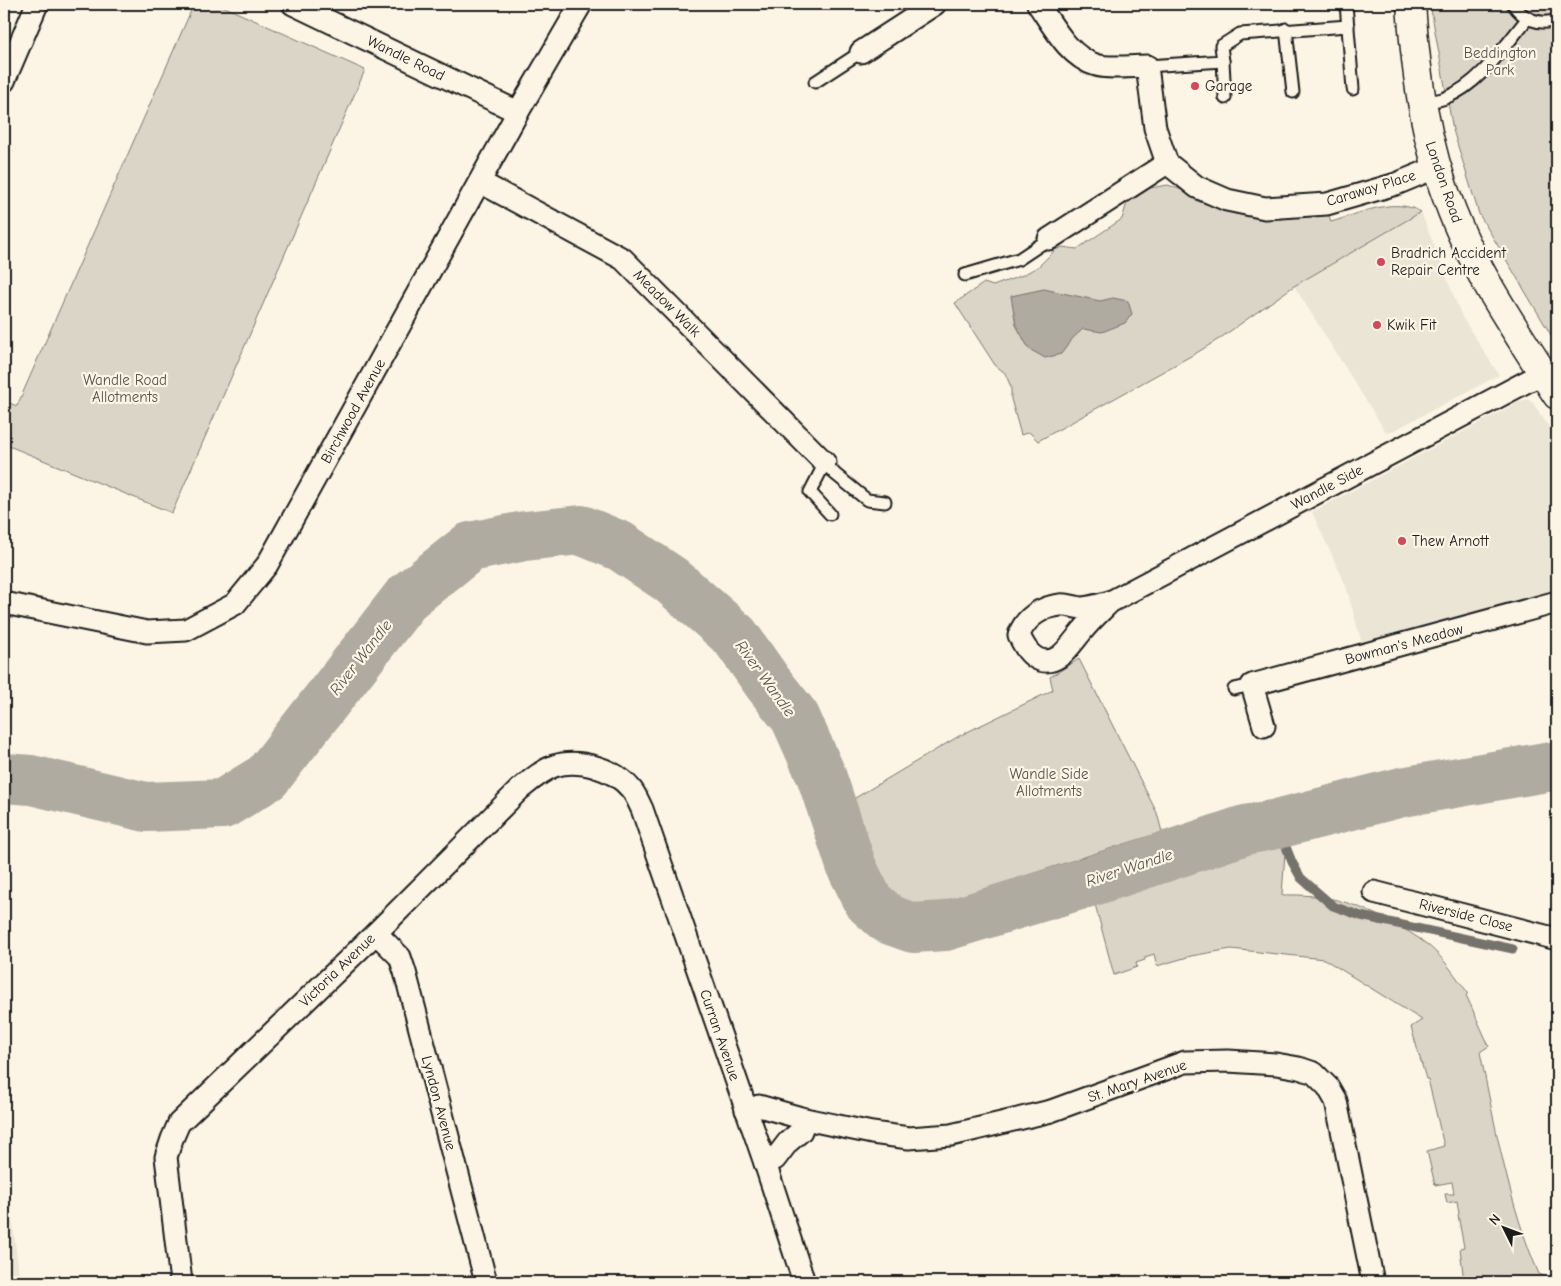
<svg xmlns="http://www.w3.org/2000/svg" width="1561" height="1286" font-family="'Comic Neue',sans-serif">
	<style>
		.built { fill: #ebe5d6 }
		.green { fill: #dbd5c8; stroke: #7c7872 }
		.water { fill: #b0aba1; stroke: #75726c }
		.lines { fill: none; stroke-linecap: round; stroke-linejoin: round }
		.stream { stroke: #75726c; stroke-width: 9 }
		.river { stroke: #b0aba1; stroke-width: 50 }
		.lane-casing { stroke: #1c1c1c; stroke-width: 15 }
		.street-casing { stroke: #1c1c1c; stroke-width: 25 }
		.primary-casing { stroke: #1c1c1c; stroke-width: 31 }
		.lane { stroke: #fcf5e5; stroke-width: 11 }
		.street { stroke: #fcf5e5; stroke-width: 21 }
		.primary { stroke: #fcf5e5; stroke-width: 28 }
		.poi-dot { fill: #d1495b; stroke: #fcf5e5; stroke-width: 2 }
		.labels { text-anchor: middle; stroke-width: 4.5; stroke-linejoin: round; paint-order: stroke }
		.park-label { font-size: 15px; fill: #555450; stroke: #fcf5e5 }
		.street-label { font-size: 15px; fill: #1c1c1c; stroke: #fcf5e5 }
		.poi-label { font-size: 15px; fill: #1c1c1c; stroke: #fcf5e5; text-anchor: start }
		.water-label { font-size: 16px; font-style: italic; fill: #575551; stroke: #fcf5e5 }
	</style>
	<rect width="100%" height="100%" fill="#fcf5e5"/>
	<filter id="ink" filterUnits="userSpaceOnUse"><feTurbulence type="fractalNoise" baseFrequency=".02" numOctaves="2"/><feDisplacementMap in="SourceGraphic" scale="10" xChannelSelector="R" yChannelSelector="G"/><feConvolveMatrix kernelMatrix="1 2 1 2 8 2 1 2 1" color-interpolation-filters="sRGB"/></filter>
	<g filter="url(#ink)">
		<!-- built -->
		<g class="built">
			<path d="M1421,212l41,105 37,58 -112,59 -93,-148z"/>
			<path d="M1527,399l6,4 24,36v151l-195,54 -16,-58 -34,-74 209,-111z"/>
			<path d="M4,1155l5,37 11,90h-16z"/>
		</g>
		<!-- green -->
		<g class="green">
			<path d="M194,4h24l147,66 -193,443 -168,-69v-43l13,5z"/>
			<path d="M1430,4h127v341l-78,-131 -26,-84z"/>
			<path d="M1168,185l14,5 15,11 39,13 41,5 52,-4 2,7c28,-8 63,-26 90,-10l-127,74 -75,53 -21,13 -160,89 -9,-9 -8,3 -10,-36v-12l-6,-14 -10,-8 -40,-62 29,-20 9,3 30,-11 16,-9 16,-16 7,-3 15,2 45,-30 5,-16 23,-15z"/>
			<path d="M1079,659l78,154 5,19 -237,76c-13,1 -25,2 -37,-5 -15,-9 -36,-80 -43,-99l114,-68 94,-46 -3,-13z"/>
			<path d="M1286,838l-4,57c44,-1 68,6 107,26 14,7 28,15 40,25 15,12 27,31 39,47l-2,2 23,51 -9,6c15,73 29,154 59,222l12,5 -1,3h-86l-4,-34 4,-1 -6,-32 1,-1 -2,-13 -10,2 -2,-9h9l-2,-12 -17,3 -8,-34 17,-5 -16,-67h-2l-15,-52 11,-7 -98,-61 -93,-10 -40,7 -34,10 -3,-12 -9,3v3l-9,3 1,4 -23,8 -22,-82 83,-27z"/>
		</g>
		<!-- water -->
		<path class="water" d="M1044,289l56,12 13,-3 15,3 4,13 -7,9 -23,9 -19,-3 -10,9 -12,16 -16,4 -16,-9 -13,-24 -5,-29z"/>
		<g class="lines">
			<!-- stream -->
			<path class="stream" d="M1277,824l15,38 9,16 32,28 28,10 152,33"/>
			<!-- river -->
			<path class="river" d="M4,778l27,2 115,27 77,-3 44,-27 140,-180 63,-50 55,-11 56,-6 39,16 51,34 64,56 33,47 27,34 26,58 31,93 17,34 19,17 25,9 32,-2 154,-47 146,-49 32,-6 125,-32 144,-25h11"/>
			<!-- lane casing -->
			<g class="lane-casing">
				<g id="lane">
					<path d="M1346,4l7,85"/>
					<path d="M1513,4c10,15 26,22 44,16"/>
					<path d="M1286,29l7,63"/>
					<path d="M1223,61l2,37"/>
					<path d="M1147,66l76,-5 -2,-15 19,-12 108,-8"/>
					<path d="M815,82l46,-30"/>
					<path d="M1422,102c8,-1 17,-1 23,-4 34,-13 60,-52 82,-79"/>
					<path d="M965,275l54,-16 30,-20"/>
					<path d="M830,514l-20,-22 15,-29 10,11 32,26 18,2"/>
					<path d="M1234,689l18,-4"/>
				</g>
			</g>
			<!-- street casing -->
			<g class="street-casing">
				<g id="street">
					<path d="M293,4l225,108"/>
					<path d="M1038,4c15,22 31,53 58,61 11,4 39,1 51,1l8,62 12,35 30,24 30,13 38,8 62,-4 69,-20 41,-17"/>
					<path d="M861,52l74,-48"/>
					<path d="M4,81l33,-77"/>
					<path d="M480,182l143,77 202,204"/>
					<path d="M1049,239l118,-76"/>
					<path d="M1110,602c-9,9 -19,18 -27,28 -7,8 -15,20 -23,26 -20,14 -34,-4 -41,-21 6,-17 22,-28 41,-30 8,-1 16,3 23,3 9,-1 19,-4 27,-6l433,-229"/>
					<path d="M4,603l143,29 39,-2 49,-26 32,-39 251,-453 63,-108"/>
					<path d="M1264,726l-12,-41 305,-83"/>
					<path d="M1374,892l183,47"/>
					<path d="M376,933l24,24 5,15 81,310"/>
					<path d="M746,1110l13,-4 46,13 67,14 37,5 42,-3 100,-24 134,-49 43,-1 48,3 23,4 15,5 14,14 8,14 37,181"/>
					<path d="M765,1163l10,-4 13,-17 13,-11 4,-12"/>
					<path d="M181,1282l-15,-125 6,-18 7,-16 197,-190 143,-143c11,-9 22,-19 35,-24 25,-8 61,3 77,23 5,6 8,14 11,20l123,354 39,119"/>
				</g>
			</g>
			<!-- primary casing -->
			<g class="primary-casing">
				<path id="primary" d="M1411,4c5,71 14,140 41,207 26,66 67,124 105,184"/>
			</g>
			<!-- lane -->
			<use href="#lane" class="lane"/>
			<!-- street -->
			<use href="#street" class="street"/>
			<!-- primary -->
			<use href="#primary" class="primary"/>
		</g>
	</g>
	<!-- markers -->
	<g class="poi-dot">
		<circle cx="1195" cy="86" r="5"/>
		<circle cx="1381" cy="262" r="5"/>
		<circle cx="1377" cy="325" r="5"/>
		<circle cx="1402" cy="541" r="5"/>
	</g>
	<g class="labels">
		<!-- park labels -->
		<g class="park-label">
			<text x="1500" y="58">Beddington<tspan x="1500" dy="17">Park</tspan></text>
			<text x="125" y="385">Wandle Road<tspan x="125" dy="17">Allotments</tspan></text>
			<text x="1049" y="779">Wandle Side<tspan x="1049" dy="17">Allotments</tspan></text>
		</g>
		<!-- street labels -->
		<g class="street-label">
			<text transform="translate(406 58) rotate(26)" y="5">Wandle Road</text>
			<text transform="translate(1444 182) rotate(71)" y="5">London Road</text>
			<text transform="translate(1371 188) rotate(-17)" y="5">Caraway Place</text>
			<text transform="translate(667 303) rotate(45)" y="5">Meadow Walk</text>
			<text transform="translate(353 411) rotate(-61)" y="5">Birchwood Avenue</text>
			<text transform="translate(1327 487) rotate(-28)" y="5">Wandle Side</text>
			<text transform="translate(1404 644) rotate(-15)" y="5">Bowman's Meadow</text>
			<text transform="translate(1466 915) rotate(14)" y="5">Riverside Close</text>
			<text transform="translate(337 970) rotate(-44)" y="5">Victoria Avenue</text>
			<text transform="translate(720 1035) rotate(71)" y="5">Curran Avenue</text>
			<text transform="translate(1137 1081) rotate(-19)" y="5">St. Mary Avenue</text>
			<text transform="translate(439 1103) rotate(75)" y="5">Lyndon Avenue</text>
		</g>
		<!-- poi labels -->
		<g class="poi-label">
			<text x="1205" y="91">Garage</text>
			<text x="1391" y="258">Bradrich Accident<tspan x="1391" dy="17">Repair Centre</tspan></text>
			<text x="1387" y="330">Kwik Fit</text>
			<text x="1412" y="546">Thew Arnott</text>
		</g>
		<!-- water labels -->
		<g class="water-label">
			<text transform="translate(360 657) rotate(-52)" y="6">River Wandle</text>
			<text transform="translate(766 678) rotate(54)" y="6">River Wandle</text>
			<text transform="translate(1129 867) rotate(-18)" y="6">River Wandle</text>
		</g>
	</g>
	<!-- margin -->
	<rect width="1561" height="1286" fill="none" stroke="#fcf5e5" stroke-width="20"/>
	<rect x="10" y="10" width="1541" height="1266" fill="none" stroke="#1c1c1c" stroke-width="2" filter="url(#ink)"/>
	<!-- north arrow -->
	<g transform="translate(1504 1228) rotate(312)" stroke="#fcf5e5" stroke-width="4" paint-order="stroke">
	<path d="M0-4L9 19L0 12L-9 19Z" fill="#1c1c1c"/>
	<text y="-8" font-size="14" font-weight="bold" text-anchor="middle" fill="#1c1c1c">N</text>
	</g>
</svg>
